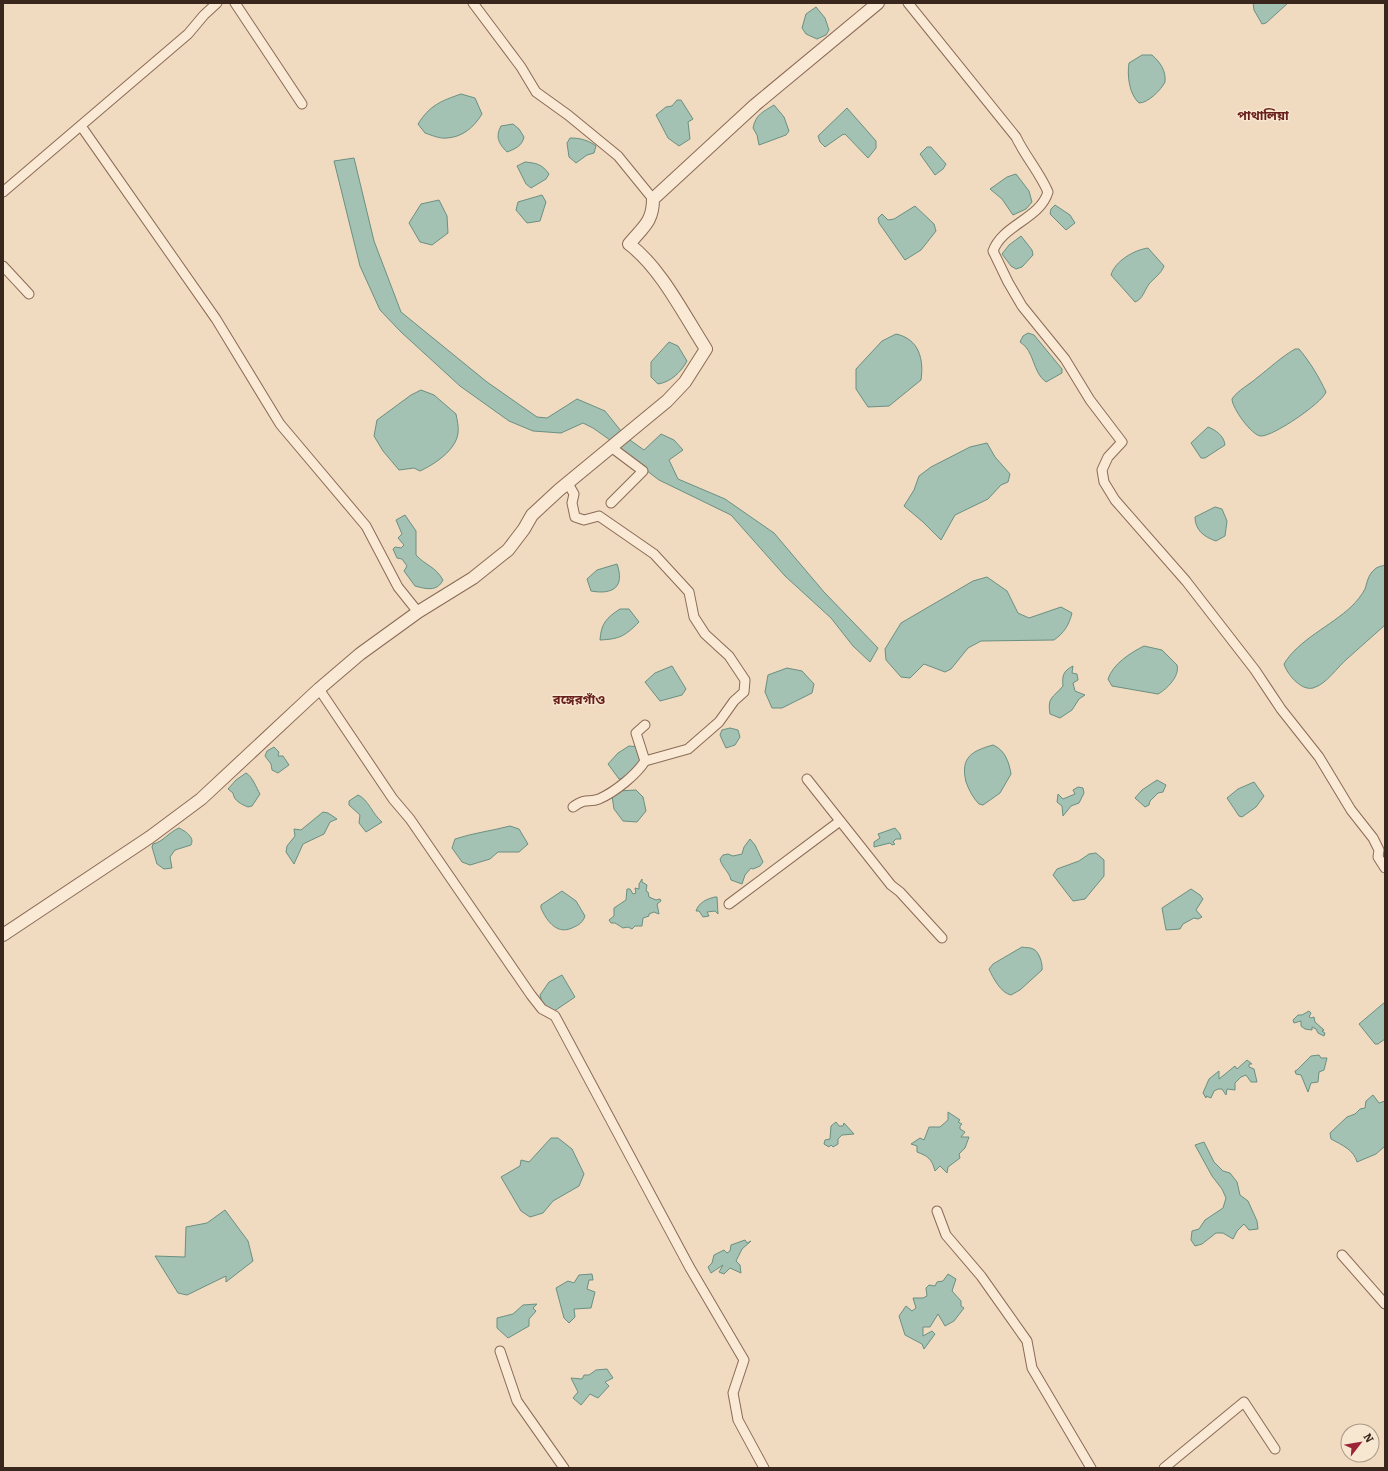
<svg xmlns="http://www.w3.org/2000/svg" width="1388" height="1471" font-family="Bitter,'Noto Sans Bengali',serif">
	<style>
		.water { fill: #a3c2b4; stroke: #6a9081 }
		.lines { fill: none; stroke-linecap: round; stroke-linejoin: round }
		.minor-casing { stroke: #8a6b57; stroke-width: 11 }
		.tertiary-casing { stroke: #8a6b57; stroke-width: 14 }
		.minor { stroke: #fae9d4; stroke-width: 9 }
		.tertiary { stroke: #fae9d4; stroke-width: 12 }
		.labels { text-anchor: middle; stroke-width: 3; stroke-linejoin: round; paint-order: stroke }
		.quarter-label { font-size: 13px; font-weight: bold; fill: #681e1a; stroke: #f7e6d0 }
	</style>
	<rect width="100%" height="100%" fill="#f0dac0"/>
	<!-- water -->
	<g class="water">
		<path d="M1253,3h35l-22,20 -4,1 -8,-14z"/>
		<path d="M816,7l9,11 4,12 -3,5 -9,4 -11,-5 -4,-6 4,-14z"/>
		<path d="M1142,55h10c9,8 14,16 13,27 -4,8 -17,21 -26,21 -10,-9 -12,-28 -10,-40z"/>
		<path d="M461,94l14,4 7,16c-8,13 -19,23 -35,24 -7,1 -16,-3 -22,-5l-7,-9c12,-19 23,-23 43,-30z"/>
		<path d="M677,100h4l12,19 -5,3 2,17 -11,7 -11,-8 -12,-23 10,-8 6,-1z"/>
		<path d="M774,105l10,12 5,14 -3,4 -27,10 -2,-10 -4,-7c3,-14 10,-16 21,-23z"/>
		<path d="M847,108l29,33v7l-8,10 -23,-24 -3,1 -17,12 -5,-5 -2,-6z"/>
		<path d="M513,124l6,5 5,8c-2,9 -9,12 -17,15 -8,-8 -12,-15 -6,-26z"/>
		<path d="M570,138c10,0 18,2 26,8l-2,7 -7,2 -11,8 -7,-6 -2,-14z"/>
		<path d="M927,147h4l15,17 -3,5 -8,6 -15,-21z"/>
		<path d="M354,158l20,83 27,71 86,70 50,35 10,1 30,-19 28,12 16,20 -11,9 -17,-12 -10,-5 -22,10 -28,-2 -24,-10 -49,-35 -59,-54 -21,-22 -20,-44 -26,-105z"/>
		<path d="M525,162c11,1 17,2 24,12l-3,5 -15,9 -5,-4 -9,-18z"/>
		<path d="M1016,174l13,17 3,11 -6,7 -13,6 -11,-16 -12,-10 17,-12z"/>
		<path d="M542,195l4,7 -6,19 -13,2 -11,-13 2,-8z"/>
		<path d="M439,200l8,16 1,17 -16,12 -12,-3 -11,-19 12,-19z"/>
		<path d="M1055,205l15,10 5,8 -9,7 -16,-16 1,-5z"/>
		<path d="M915,206l19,18 2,7 -15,19 -16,10 -26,-37 -1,-5 4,-4 6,6 6,-1z"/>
		<path d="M1021,236l11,14 1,5 -11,12 -6,2 -5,-3 -9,-12 7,-9z"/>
		<path d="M1148,248l16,18c-3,8 -10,12 -15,18 -5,7 -6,15 -14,18l-24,-27c4,-14 23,-25 37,-27z"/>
		<path d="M1028,333l6,2 28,34v4l-16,9c-14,-10 -11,-31 -26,-40l3,-6z"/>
		<path d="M896,334c23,5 28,25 25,46l-32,26 -21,1 -12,-18v-20l26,-28z"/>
		<path d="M669,342l9,4 9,15c-6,11 -16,21 -29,23l-7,-7v-15z"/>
		<path d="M1295,349h4c11,13 20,28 27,43 -4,11 -52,44 -65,44 -9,0 -29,-28 -29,-37 6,-9 17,-14 26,-22 13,-10 22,-19 37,-28z"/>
		<path d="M421,390l13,5 22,19c1,6 3,13 2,19 -2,17 -23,31 -38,38l-6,-3 -15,2 -16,-19 -9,-15 3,-16 34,-25z"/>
		<path d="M1208,427c8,3 16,9 17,18l-20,13h-4l-10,-15z"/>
		<path d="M661,434l13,6 9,10 -14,10 9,19 47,20 49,34 50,59 54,56 -8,14 -17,-16 -22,-28 -46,-42 -54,-61 -72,-35 -42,-32 10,-10 17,12z"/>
		<path d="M987,443l8,14 15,17 -2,8 -7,3 -13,14 -33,16 -14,25 -18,-18 -19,-16 10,-16 5,-14 12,-9 39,-20z"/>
		<path d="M1215,507l7,2 5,12 -2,15 -9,5c-12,-4 -21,-11 -21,-24z"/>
		<path d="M405,515l11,16v24c10,11 19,11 27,25 -6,12 -17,9 -28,6l-11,-15 3,-5 -5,-7 -5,-1 -4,-9 2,-2 6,1 3,-3 -6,-7 4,-4 -6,-14z"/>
		<path d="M617,564c8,23 -4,31 -26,27l-4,-12 10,-9z"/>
		<path d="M1385,565v60c-12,11 -25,22 -37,33 -11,9 -21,26 -35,30 -12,3 -26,-14 -29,-24 14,-24 47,-38 68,-58 4,-4 10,-11 13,-17 2,-6 3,-14 9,-19 2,-3 8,-4 11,-5z"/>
		<path d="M987,577l20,14 11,22 11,5 32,-11 11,6c-3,12 -8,20 -18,27l-73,1 -13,7 -17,21 -6,3 -21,-8 -14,14 -9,-1 -15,-17 -1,-11 16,-26 72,-42z"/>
		<path d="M620,609h9l10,13c-14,14 -19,17 -39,18 1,-16 6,-22 20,-31z"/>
		<path d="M1144,646l18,4 15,15c3,11 -10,24 -19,29l-46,-8 -4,-7c5,-15 22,-26 36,-33z"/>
		<path d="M672,666l14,23 -4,6 -22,6 -15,-19 10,-9z"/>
		<path d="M1073,666l-1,7 5,1 1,6 -5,3 2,8 10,4 -6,4 -7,11 -12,8 -10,-4c-3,-17 3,-16 13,-28 -1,-10 0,-15 10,-20z"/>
		<path d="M787,668l15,3 12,13 -2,9 -30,15h-10l-7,-16 3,-17z"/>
		<path d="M730,728l8,2 2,7 -5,8 -9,3 -6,-13 2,-5z"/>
		<path d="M993,745c12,5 16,17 18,29l-11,19 -17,12 -4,-1c-6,-6 -10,-14 -13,-22 -6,-25 6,-31 27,-37z"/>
		<path d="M629,746l11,1 5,14 -14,17 -12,1 -11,-15 10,-11z"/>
		<path d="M274,747l5,5 -1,4h5l6,9 -11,8 -6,-3 -1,-6 -6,-8 2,-5z"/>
		<path d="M246,773c6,3 10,14 14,21l-8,12 -4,1c-7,-3 -14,-6 -15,-14l-5,-4 8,-9z"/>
		<path d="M1157,780l9,5 -3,7 -5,1 -8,8 -1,4 -4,2 -10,-9 7,-8z"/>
		<path d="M1254,782l10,14 -8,11 -14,10 -3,-1 -12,-18 11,-9z"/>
		<path d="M1078,787l5,1 1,5 -5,10 -8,3 -8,10 -1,-10 -5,-4 1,-8 5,5 12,-5 -2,-4z"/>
		<path d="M636,790l7,7 3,14 -9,11 -14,-1 -9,-12 -2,-13 6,-5z"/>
		<path d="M358,795c10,4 15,20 24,27l-16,10 -7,-9 1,-8 -11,-10v-4z"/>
		<path d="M323,812l5,1 9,6 -7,3 -6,12 -21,10 -9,20 -8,-12 1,-6 8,-10 -1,-7 7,1z"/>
		<path d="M510,826l9,3 9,15 -9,8h-21l-8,7 -20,6 -8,-3 -10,-14 3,-9c18,-6 36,-8 55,-13z"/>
		<path d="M179,828c6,3 16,9 12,17l-16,5 -5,7 2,11 -8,1 -7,-5 -5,-17 1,-3c10,-2 16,-12 26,-16z"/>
		<path d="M895,828l5,6 1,5h-5l-3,3 2,2 -3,1 -2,-2 -16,4v-5l6,-4 -2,-4z"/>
		<path d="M750,839l5,6 8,17 -3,4 -7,3 -2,-1 -6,7 -3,9 -11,-4c-2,-9 -9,-12 -11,-21l3,-4 5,-1 5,2 9,-2 2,-7z"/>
		<path d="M1096,853l8,7v16l-19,23 -12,2 -20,-26 4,-6 22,-8 10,-7z"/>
		<path d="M642,879v3l5,3 -1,6 2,1 1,5 7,3 4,-1 1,2 -4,3 2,10 -5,-2 -5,2v2l-6,2 -1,8h-7l-3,3 -4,-2 -5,1 -8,-5h-4l-2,-3 5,-4v-8l12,-8 1,-11h3l3,5 3,-1 -1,-5 4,1v-5z"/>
		<path d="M1191,889l9,6 3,4 -7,11 6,7 -4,2 -4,-1 -11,6 -3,5 -14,1 -4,-22z"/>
		<path d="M562,891l14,10 9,15c-2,6 -6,9 -11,11 -16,9 -27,-5 -33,-19v-3z"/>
		<path d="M715,897h2l1,17 -3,-3 -8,1 2,4 -6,1 -4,-6h-3c3,-9 11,-12 19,-14z"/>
		<path d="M1022,947c3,1 8,0 11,2 6,2 10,15 9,21l-22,20 -9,5c-10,-2 -18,-17 -22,-26l4,-5z"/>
		<path d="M562,975l13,22 -25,17 -8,-12 -2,-7 9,-13z"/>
		<path d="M1385,1002v37l-7,5h-3l-16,-20z"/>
		<path d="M1309,1011l2,2 -2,4 2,1 3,-1 1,5 9,8 -2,1 3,2 -1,3 -6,-3 -2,-4 -4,-2v3l-7,-1 -4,-3v-5l-7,2 -1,-3 5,-5h4z"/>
		<path d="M1319,1055l2,3h6l-3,12 -5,2 -1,10 -7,1 -3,9 -7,-17 -5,-1 -1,-3 2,-1 14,-14z"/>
		<path d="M1247,1060l5,4h-3v3l5,2 3,13h-6l-5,-7 -5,2 -6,6v7l-8,-1 -1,6 -4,-6h-4l-4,2 -3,7 -5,-2v2l-3,-5 6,-14 10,-8v8l16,-13 2,3z"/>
		<path d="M1373,1095l6,8 6,-2v45l-9,8 -19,8c-3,-12 -15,-17 -26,-23l-1,-6 17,-16 8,-3 5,-5 5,-1 1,-7z"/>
		<path d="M948,1112l12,8 -2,2 4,2 -2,2v3l5,3 -4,5h8l-4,11 -6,6 1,4 -12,9 -1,6 -7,-7 -5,5c-3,-12 -7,-15 -18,-19v-6l-6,-2 9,-6 4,2 5,-13h11l8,-7z"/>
		<path d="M836,1122l3,4h4l1,-3 10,11 -12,1 -4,4v5l-5,3 -2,-2 -2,2 -5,-3 1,-4 5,-1 1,-13z"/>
		<path d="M551,1138h7l14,11 12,25 -5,12 -26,15 -10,12 -13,4 -9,-6 -20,-34 19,-11 1,-6 8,2z"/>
		<path d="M1204,1142l10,20 9,9 7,2 7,9 3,13 8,6 9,20 1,8 -9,1 -5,-6 -7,7 -4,8 -10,-6h-7l-14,11 -7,2 -4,-6 1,-9 7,-2 6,-9 18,-12 3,-10 -4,-9 -10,-13 -17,-31z"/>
		<path d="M225,1210l23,31 5,20 -27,21v-6l-39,19 -9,-2 -23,-37 30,1 1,-30 21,-4z"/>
		<path d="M745,1240l2,3 4,-2 -9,8 -6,12 4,4 1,8 -11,-5 -6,6 -5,-2 4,-7 -12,8 -3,-6 4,-4 2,-8 10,-5 3,3 3,-2 1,-6z"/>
		<path d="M592,1274l1,6h-4l-2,9 8,3 -4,16 -17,1 1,8 -6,6 -5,-5 -8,-30 12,-7 6,2 5,-8z"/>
		<path d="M948,1274l8,5 -4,12 9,10v5l3,2 -10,13 -9,5 -7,-12 -8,13h-7v9l9,-5 3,3 -11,15 -2,-5 -17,-9 -6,-19 7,-10 6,5 4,-3 -3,-10h10l4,-2 -1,-8 3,-3 6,1 2,-4 6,-1z"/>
		<path d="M537,1304l-4,4 3,3 -7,8v7l-21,12 -11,-10v-10l16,-4 10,-9z"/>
		<path d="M607,1369l6,9 -8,4 4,4 -11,12 -8,-4 -9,11 -8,-7 5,-6 -7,-14 11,1 2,-4h5l7,-5z"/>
	</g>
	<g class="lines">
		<!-- minor casing -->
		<g class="minor-casing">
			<g id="minor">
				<path d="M235,3l67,101"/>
				<path d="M473,3l48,64 15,25 32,23 50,41 35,43"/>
				<path d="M908,3l108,134c9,19 24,36 32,55 -8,27 -46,33 -55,59l15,31 14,24 43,53 25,41 32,42 -14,15 -6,13 2,12 11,18 71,81 69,89 26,39 38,48 32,53 22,28 6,12 -1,7 7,11"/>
				<path d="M81,126l135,193 64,105 86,102 32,61 20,25"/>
				<path d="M3,192l185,-158 16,-19 13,-12"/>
				<path d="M3,266l26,28"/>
				<path d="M566,484l4,3 4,7 -2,9 3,14 9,3 15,-4 55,38 35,38 5,25 11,17 24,22 16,24 -1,12 -10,9 -15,21 -31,27 -43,12"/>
				<path d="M611,503l32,-32 -32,-24"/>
				<path d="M319,689l74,110 17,20 121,176 11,14 13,7 135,252 54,92 -11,33 5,27 26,48"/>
				<path d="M807,779l84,106 9,7 42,46"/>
				<path d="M573,807c14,-10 15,-4 26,-8 16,-7 37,-24 46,-38l-9,-28 9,-8"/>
				<path d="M729,904l111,-83"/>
				<path d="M937,1211l9,24 35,41 46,65 5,27 59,100"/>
				<path d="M1342,1255l43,49"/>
				<path d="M500,1351l17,50 47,67"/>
				<path d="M1164,1468l80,-66 31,47"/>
			</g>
		</g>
		<!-- tertiary casing -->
		<g class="tertiary-casing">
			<path id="tertiary" d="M3,935l147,-98 51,-38 118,-110 41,-35 58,-42 55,-34 35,-28 16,-21 8,-14 27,-25 108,-89 18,-19 21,-33c-22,-34 -45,-81 -77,-105 14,-17 24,-22 24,-45l102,-94 123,-102"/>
		</g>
		<!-- minor -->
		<use href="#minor" class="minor"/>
		<!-- tertiary -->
		<use href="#tertiary" class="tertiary"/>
	</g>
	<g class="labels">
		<!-- quarter labels -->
		<g class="quarter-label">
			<text x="1263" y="120">পাথালিয়া</text>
			<text x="579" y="704">রঙ্গেরগাঁও</text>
		</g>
	</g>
	<!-- border -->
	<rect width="1388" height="1471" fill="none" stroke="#39261c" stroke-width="8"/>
	<!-- north arrow -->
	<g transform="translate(1360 1443) rotate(59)"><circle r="19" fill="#f7e6d0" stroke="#ab9988"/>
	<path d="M0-3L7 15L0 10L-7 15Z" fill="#9c2437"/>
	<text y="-6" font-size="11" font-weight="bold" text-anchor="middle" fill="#39261c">N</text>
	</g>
</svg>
